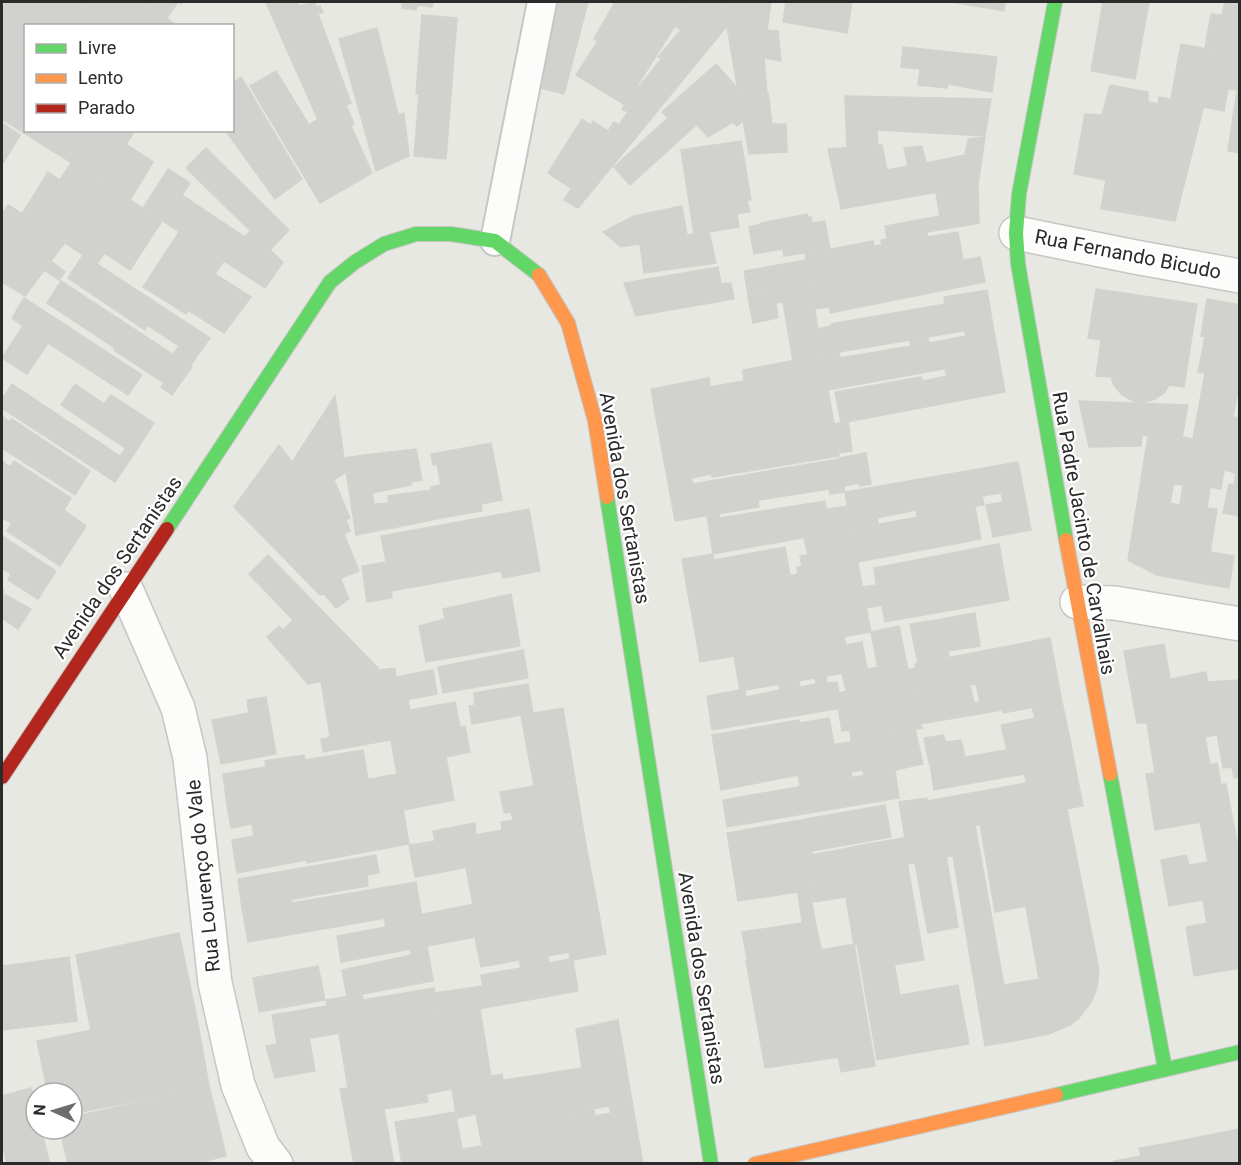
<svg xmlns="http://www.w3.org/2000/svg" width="1241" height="1165" font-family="Roboto,sans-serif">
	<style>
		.building { fill: #d1d1cd; stroke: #d3d3ce; stroke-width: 1.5 }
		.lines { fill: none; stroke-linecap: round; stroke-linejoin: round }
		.lane-casing { stroke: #c7c6c6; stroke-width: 32 }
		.street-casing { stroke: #c7c6c6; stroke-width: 36 }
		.fast-casing { stroke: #c7c6c6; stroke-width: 16 }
		.slow-casing { stroke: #c7c6c6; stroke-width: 16 }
		.jam-casing { stroke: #c7c6c6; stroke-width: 16 }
		.lane { stroke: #fcfcfb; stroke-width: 28 }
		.street { stroke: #fcfcfb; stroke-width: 33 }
		.fast { stroke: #63d668; stroke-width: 14 }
		.slow { stroke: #ff974d; stroke-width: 14 }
		.jam { stroke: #b3261e; stroke-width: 14 }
		.labels { text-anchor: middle; stroke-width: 4.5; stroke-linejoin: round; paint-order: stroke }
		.street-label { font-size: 20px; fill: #2b2b2b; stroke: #fff }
	</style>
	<rect width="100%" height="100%" fill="#e8e8e2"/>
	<!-- building -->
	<g class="building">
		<path d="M6,2h73l33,19 -3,5h-83v26l-24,-15v-29z"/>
		<path d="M79,2h63l36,24h-60z"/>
		<path d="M142,2h40l-1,2 -3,-2 -11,16z"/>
		<path d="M266,2h31l2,4 15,-4 3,5 3,-1 3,6 -44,20z"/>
		<path d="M402,2h31l-1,5 -15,-2 -1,5 -14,-2z"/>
		<path d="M559,2h29l-24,92 -27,-7z"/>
		<path d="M615,2h75l-65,103 -49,-30 22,-34 -4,-2z"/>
		<path d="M690,2h33l4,24 -149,182 -14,-8 50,-78 5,3 9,-13 -6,-3 14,-23 2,2 24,-30 -4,-1 23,-27 -6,-4z"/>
		<path d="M723,2h48l-4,29 -40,-5z"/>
		<path d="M786,2h66l-5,31 -64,-11z"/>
		<path d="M951,2h54l-1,9z"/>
		<path d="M1103,2h46l-14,77 -44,-8z"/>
		<path d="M1225,2l15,1v51l-35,-6 6,-34 11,1z"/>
		<path d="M318,14l33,89 -5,2 8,19 -3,2 21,47 -24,14 -69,-155z"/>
		<path d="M422,15l35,3 -11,141 -32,-3 5,-62h-3z"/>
		<path d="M727,26l51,5 3,30 -17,-3 3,35 -29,-1z"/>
		<path d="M377,28l21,86 6,-1 5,43 -33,15 -37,-132z"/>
		<path d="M2,37l24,15v78h19l-7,12 -36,-23z"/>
		<path d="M1181,44l31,6 -8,55 -33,-6z"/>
		<path d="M903,47l94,10 -5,35 -44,-8 -1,4 -29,-3 2,-16 -19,-2z"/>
		<path d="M1212,50l28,4v99l-12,-2 9,-61 -9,-1 -4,22 -21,-4z"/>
		<path d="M716,64l21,24 -107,97 -16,-18 54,-49 -6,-6z"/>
		<path d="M276,71l33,54 9,-6 30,68 -28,16 -70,-117z"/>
		<path d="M241,77l61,102 -27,20 -50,-69h7v-46z"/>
		<path d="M1110,85l38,7v10l10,2 1,-7 45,8 -29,116 -74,-12 5,-29 -32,-6 11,-60 17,1z"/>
		<path d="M737,88l6,33 -6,5 -4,-4 -25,15 -11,-12z"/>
		<path d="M738,92l30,1 4,31h14l1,28 -38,2z"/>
		<path d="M845,96l146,3 -6,37 -108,-6 1,15 -31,2z"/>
		<path d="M582,119l9,6 2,-4 15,10 -36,58 -24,-16z"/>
		<path d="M2,123l18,12 -18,30z"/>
		<path d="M45,130h90l-32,52 -65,-40z"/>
		<path d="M985,137l-7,48 -137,24 -13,-60 54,-4 5,25 21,-4 -4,-18 18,-2 4,17 39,-8 3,-16z"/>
		<path d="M741,141l10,59h-4l3,12 -13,2 2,13 -30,5 7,31 -72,10 -4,-29 -19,3 -18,-15 31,-16 48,-10 5,29 7,-1 -13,-84z"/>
		<path d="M126,144l27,18 -23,38 -27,-18z"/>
		<path d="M206,148l83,82 -19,20 -84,-82z"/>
		<path d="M71,163l32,19 -37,59 -44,-27 26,-42 12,8z"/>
		<path d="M168,169l22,14 -8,12 63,42 5,-6 33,31 -18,26 -122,-80z"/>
		<path d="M103,182l59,39 -32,49 -26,-17 -7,11 -32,-21z"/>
		<path d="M978,185l1,38 -92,16 -2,-13 55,-10 -4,-23z"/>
		<path d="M8,205l58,36 -41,55 -23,-14v-67z"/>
		<path d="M807,214l1,4 3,-1 1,6 13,-2 5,28 -46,7 -1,-7 -17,3 -5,-29z"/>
		<path d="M761,224l5,28 -12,2 -5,-27z"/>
		<path d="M179,232l45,29 -9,13 36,23 -27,36 -36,-23 -2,4 -43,-27z"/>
		<path d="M927,232v5l31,-5 5,28 -152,26 -6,-32 68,-13 1,5 8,-1 -1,-5z"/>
		<path d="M83,255l78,51 -16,24 -77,-52z"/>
		<path d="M980,257l5,25 -155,31v-6l-15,2 -4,-23z"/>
		<path d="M806,260l5,26 -63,10 -4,-25z"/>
		<path d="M51,261l14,11 -6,8 -15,-10z"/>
		<path d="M718,267l3,17 10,-1 3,16 -98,17 -12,-33z"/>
		<path d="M61,281l131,86 -20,28 -11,-8 3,-4 -50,-33 1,-2 -68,-45z"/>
		<path d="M811,286l11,69 -29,6 -10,-59 -7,1 2,15 -25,5 -5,-26z"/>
		<path d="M1096,289l101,15 -13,83 -15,-2 -4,7 -10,7 -10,3h-10l-13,-7 -8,-10 -3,-8 -15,-1 5,-36 -13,-2z"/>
		<path d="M987,290l6,36 -171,29 -4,-26 13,-3v-2l114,-20 -1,-7z"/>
		<path d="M24,298l118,77 -14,20 -80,-52 -21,31 -25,-16 21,-32 -11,-8z"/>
		<path d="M1207,299l33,6v74l-12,66 -35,-6 12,-66 -7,-1 7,-35 -4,-1z"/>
		<path d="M161,306l49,32 -20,28 -17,-12 6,-8 -30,-20z"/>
		<path d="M993,326l6,33 -171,31 -6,-35 17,-2 1,5 71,-12 -1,-5 18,-3 1,5 37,-7 -1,-5z"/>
		<path d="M822,355l12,69 -171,32 -12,-67 58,-11 1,9 34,-6 -1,-11z"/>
		<path d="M999,359l6,33 -164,31 -6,-31 86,-15 2,4 24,-5 -2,-7z"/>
		<path d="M12,384l108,72 5,-7 9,5 -19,28 -113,-74v-9z"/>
		<path d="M75,384l29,20 7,-9 43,28 -20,31 -73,-49z"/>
		<path d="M335,396l11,76 -12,8 16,38 -4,2 4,11 -6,3 15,37 -18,7 -49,-116z"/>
		<path d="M1079,401l109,4 -31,170 -29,-15 20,-124 -6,-1 -1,11 -52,1z"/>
		<path d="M2,416l8,6 2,-3 78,52 -15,24 -73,-47z"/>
		<path d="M1233,417l7,1v29l-12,-2z"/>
		<path d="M848,421l4,30 -14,2 -4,-29z"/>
		<path d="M834,424l5,32 -127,21v-3l-21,4 2,6 -24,4 -6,-32z"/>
		<path d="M1182,437l46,8 -7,44 -11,-2 -3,21 10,1 -12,75 -48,-9 13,-72 10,2 3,-20 -9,-1z"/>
		<path d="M491,443l11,57 -21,4 1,7 -35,6 -10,-53 -4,1 -2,-11z"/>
		<path d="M279,445l13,17 57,137 -13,9 -12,-14 -4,1 -86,-88z"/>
		<path d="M1228,445l12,2v69l-17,-3 6,-29 5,1 2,-12 -12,-3z"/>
		<path d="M416,449l6,31 -11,2v3l-39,8 -7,-38z"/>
		<path d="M866,453l5,31 -11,2 -1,-3 -15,3 -5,-28z"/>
		<path d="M365,455l9,49 15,-1 3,25 -36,7 -12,-77z"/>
		<path d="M839,459l6,33 -15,2 -1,-5 -71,11 1,7 -84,14 -6,-33z"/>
		<path d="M2,461l8,6 4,-6 57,37 -7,12 22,16 -26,40 -53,-35 5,-8 -10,-5z"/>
		<path d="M1018,462l7,36 -22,4 -2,-9 -19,3 2,9 -67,12 -1,-7 -39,8 1,6 -27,5 -6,-37z"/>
		<path d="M441,485l6,32 -55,11 -4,-32 43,-6v-3z"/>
		<path d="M1025,498l6,32 -38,7 -7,-32z"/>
		<path d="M825,501l1,8 22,-3 3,23 -138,25 -6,-38 12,-3 1,5z"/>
		<path d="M975,507l6,32 -123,23 -7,-33z"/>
		<path d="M529,509l5,28 -148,25 -5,-26z"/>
		<path d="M851,529l7,34 -60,11 -1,-7 5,-1 -2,-10 8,-1 -4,-17z"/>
		<path d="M2,536l54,35 -18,28 -30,-19 3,-6 -9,-6z"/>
		<path d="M534,537l6,34 -37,7 -2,-7 -110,20 1,7 -25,4 -5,-36z"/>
		<path d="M999,544l5,28 -140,25 -2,-10 14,-2 -2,-17z"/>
		<path d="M785,547l5,29 -102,18 -6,-35 31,-5 1,6z"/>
		<path d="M1211,552l23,4 -5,32 -24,-4z"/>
		<path d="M268,555l111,114v2l-71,13 -41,-47 12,-11 4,4 10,-10 -44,-46z"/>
		<path d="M858,563l6,34 -170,29 -6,-32z"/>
		<path d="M1004,572l5,28 -124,22 -3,-17 -16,3 -2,-11z"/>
		<path d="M2,588l2,2 -2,3 29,16 -13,20 -16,-11z"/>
		<path d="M511,594l9,52 -94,16 -7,-36 26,-7 -2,-10z"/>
		<path d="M864,597l7,35 -171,30 -6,-36z"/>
		<path d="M975,613l5,33 -32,5 -6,-32z"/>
		<path d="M942,619l7,38 -31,7 -8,-40z"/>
		<path d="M899,626l9,44 8,-2 4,26 -36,7 -13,-69z"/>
		<path d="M844,637l2,8 16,-3 5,27 -127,22 -6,-35z"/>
		<path d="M1050,638l6,32 -136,24 -5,-30z"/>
		<path d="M1164,644l31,179 -40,7 -9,-56 9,-1 -8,-50h-10l-13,-72z"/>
		<path d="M523,650l5,28 -85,15 -5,-26z"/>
		<path d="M878,667l6,34 -172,29 -5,-34 38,-7 1,8 34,-7 -1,-6 20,-4 1,7 16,-3 -1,-6 11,-2 1,7 10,-1 2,11 7,-2 -4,-18z"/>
		<path d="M395,668l1,9 37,-7 4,24 -52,10 -5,-34z"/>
		<path d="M380,670l11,70 -68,12 -2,-13 9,-2 -9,-56z"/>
		<path d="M1056,670l6,32 -59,11 -1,-3 -82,14 2,4 -33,7 -5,-34 86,-16 4,18 6,-1 -4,-18z"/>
		<path d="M1206,672l11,63 -12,2 5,28 7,-2 4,21h5l6,32 -37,7 -25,-144z"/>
		<path d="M1240,680v97l-6,1 -2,-11 -9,1 -15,-86z"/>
		<path d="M528,684l5,29 -61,11 -3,-18 6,-1 -1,-12z"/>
		<path d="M266,697l10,57 -55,10 -9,-44 37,-7 -2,-13z"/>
		<path d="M408,700l2,10 45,-8 5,25 -69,12 -6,-35z"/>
		<path d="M884,701l5,34 -38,6 -1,-11 -8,1 -4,-23z"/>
		<path d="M1062,702l8,37 -63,11 -6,-25 34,-7 -3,-11z"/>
		<path d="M563,708l12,71 -41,7 -13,-71z"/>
		<path d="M829,718l5,27 -117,20 -5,-30 87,-15 1,3z"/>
		<path d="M465,726l5,26 -24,5 8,43 -51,10 -12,-71z"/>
		<path d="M915,729l8,35 -28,6 -6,-35z"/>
		<path d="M889,735l6,35 -31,5 -1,-5 -12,2 1,5 -52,9 -2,-11 -77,15 -4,-25z"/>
		<path d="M943,735l3,7 15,-2 4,17 -36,6 -5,-25z"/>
		<path d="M1070,739l6,32 -50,9 -2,-6 -90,16 -4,-27z"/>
		<path d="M363,750l5,29 -141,26 -4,-31 43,-7 -1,-6 39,-6 1,5z"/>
		<path d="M895,770l4,28 -172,29 -4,-27z"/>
		<path d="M1076,771l7,35 -178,32 -6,-36 28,-4v3l99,-18v-3z"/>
		<path d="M397,774l6,34 -149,28 -2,-12 -21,4 -4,-23z"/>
		<path d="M575,779l11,66 -171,32 -6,-32 26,-4 -2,-10 42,-8 1,12 26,-5 -1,-8 12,-2 -2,-8 -7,1 -4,-21z"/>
		<path d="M885,805l6,32 -79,14v3l-79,15 -6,-36z"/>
		<path d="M403,808l6,36 -102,19 -1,-3 -69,13 -5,-33z"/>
		<path d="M1067,809l32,161 -2,18 -6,14 -12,16 -9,7 -21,9 -39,-215z"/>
		<path d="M1232,816l8,43v34l-71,13 -8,-46 25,-5 3,10 19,-3 -8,-40z"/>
		<path d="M1010,819l16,87 -31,6 -15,-88z"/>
		<path d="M975,825l39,216 -29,5 -32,-190 -7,1 -4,-26z"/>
		<path d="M942,831l16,96 -30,6 -13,-70 -8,1 -4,-26z"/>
		<path d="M903,838l21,122 -30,5 -21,-122z"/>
		<path d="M873,843l37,211 -33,6 -20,-116 -3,1 -16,-95z"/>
		<path d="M586,845l7,37 -120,23 -7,-38z"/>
		<path d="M838,850l8,47 -33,5 -9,-46z"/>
		<path d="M376,855l3,18 -12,2 1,11 -126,22 -4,-29z"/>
		<path d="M804,856l11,65 -13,1 -4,-30 -60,9 -5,-32z"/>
		<path d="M416,882l5,30 -173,30 -6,-34 49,-9 1,4z"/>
		<path d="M593,882l6,32 -172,32 -5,-32z"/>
		<path d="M1240,893v75l-46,8 -8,-49 21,-4 -4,-23z"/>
		<path d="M421,912l6,34 -86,16 -4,-26 49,-9 -2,-9z"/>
		<path d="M599,914l7,40 -33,6 -3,-1 -1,-7 -21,4 1,8 -28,4 -2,-8 -38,7 -6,-30z"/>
		<path d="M815,921l6,27 -74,11 -5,-27z"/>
		<path d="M179,933l16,76 -104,22 -15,-76z"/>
		<path d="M854,944l21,122 -34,6 -21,-122z"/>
		<path d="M427,946l6,35 -86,16 -5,-27 69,-15 -1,-6z"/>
		<path d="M821,948l18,109 -74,11 -19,-108z"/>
		<path d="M69,957l8,64 -58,7 -8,-63z"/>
		<path d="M570,959l3,1 5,31 -138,25 -5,-23 48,-7 -2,-11z"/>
		<path d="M11,965l8,63 -17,2v-64z"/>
		<path d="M318,966l7,34 -66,12 -6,-34z"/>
		<path d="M1039,979l10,55 -35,7 -10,-56z"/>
		<path d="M958,985l11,59 -59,10 -10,-59z"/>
		<path d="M434,988l6,28 -163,28 -5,-29 55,-9 -1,-6 36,-6 1,6z"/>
		<path d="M195,1009l7,37 -157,33 -8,-38z"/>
		<path d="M480,1009l11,67 11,-2 16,90h-53l-3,-15 20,-3 -6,-32 -19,4 -18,-103z"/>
		<path d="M439,1015l13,74 -26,5 2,8 -44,7 -15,-81z"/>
		<path d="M618,1020l14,81 -121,25 -7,-46 78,-12 -6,-39z"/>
		<path d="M369,1028l15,81 10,55h-40l-14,-75 8,-1 -9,-54z"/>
		<path d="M309,1038l6,33 -40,7 -9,-32z"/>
		<path d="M202,1046l7,40 -137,28v-21h-25l-2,-14z"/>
		<path d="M209,1086l10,40 -152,34 -7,-31h12v-12z"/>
		<path d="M31,1088l5,20v21h5l9,35h-43l-5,-22v-46z"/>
		<path d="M632,1101l11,63h-125l-7,-38 83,-16 1,6 16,-3 -2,-7z"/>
		<path d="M455,1112l10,52h-63l-7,-42z"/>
		<path d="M219,1126l7,30 -32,8h-126l-1,-4z"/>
		<path d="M1240,1129v35h-25l-6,-29z"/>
		<path d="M1209,1135l6,29h-36l-5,-22z"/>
		<path d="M1174,1142l5,22h-36l-4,-16z"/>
		<path d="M1141,1156l2,8h-28l-1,-3z"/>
	</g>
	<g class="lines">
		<!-- lane casing -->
		<g class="lane-casing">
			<path id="lane" d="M495,241l47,-239"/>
		</g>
		<!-- street casing -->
		<g class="street-casing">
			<g id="street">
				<path d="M1016,233l119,24 105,19"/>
				<path d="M126,589l52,119 12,50 25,225 23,102 25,62 13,17"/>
				<path d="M1077,602l38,1 125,21"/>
			</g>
		</g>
		<!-- fast casing -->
		<g class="fast-casing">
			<g id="fast">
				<path d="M1055,2l-36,192 -3,39 2,31 48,276"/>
				<path d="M607,497l104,667"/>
				<path d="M167,529l163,-247 25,-20 29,-18 32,-10h35l44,7 44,34"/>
				<path d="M1110,774l55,295"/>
				<path d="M1056,1095l184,-43"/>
			</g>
		</g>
		<!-- slow casing -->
		<g class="slow-casing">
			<g id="slow">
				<path d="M539,275l29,48 27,98 12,76"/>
				<path d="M1066,540l44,234"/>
				<path d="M755,1164l301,-69"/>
			</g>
		</g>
		<!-- jam casing -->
		<g class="jam-casing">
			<path id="jam" d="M2,777l165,-248"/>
		</g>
		<!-- lane -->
		<use href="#lane" class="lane"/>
		<!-- street -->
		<use href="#street" class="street"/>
		<!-- fast -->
		<use href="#fast" class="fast"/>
		<!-- slow -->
		<use href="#slow" class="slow"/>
		<!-- jam -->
		<use href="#jam" class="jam"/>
	</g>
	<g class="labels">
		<!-- street labels -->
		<g class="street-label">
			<text transform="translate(1128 254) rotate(11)" y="7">Rua Fernando Bicudo</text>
			<text transform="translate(625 498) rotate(80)" y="7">Avenida dos Sertanistas</text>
			<text transform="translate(1084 533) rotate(80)" y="7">Rua Padre Jacinto de Carvalhais</text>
			<text transform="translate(117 567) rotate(-56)" y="7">Avenida dos Sertanistas</text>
			<text transform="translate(203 876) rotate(-96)" y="7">Rua Lourenço do Vale</text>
			<text transform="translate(702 978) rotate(81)" y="7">Avenida dos Sertanistas</text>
		</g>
	</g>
	<!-- border -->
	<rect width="1241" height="1165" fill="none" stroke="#2b2b2b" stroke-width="6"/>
	<!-- legend -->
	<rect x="24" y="24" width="210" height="108" fill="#ffffff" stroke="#aaaaaa" stroke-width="1.5"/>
	<rect x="36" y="44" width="30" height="9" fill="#63d668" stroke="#aaaaaa" stroke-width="1.5"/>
	<text x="78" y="54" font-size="18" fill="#2b2b2b">Livre</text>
	<rect x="36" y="74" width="30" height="9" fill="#ff974d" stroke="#aaaaaa" stroke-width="1.5"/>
	<text x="78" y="84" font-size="18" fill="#2b2b2b">Lento</text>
	<rect x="36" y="104" width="30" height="9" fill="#b3261e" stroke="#aaaaaa" stroke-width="1.5"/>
	<text x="78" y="114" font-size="18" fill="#2b2b2b">Parado</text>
	<!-- north arrow -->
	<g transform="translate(54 1111) rotate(274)"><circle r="28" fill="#ffffff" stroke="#aaaaaa" stroke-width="1.5"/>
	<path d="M0-4.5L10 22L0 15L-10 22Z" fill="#6d6d6b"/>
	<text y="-9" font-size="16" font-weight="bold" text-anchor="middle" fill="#2b2b2b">N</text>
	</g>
</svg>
